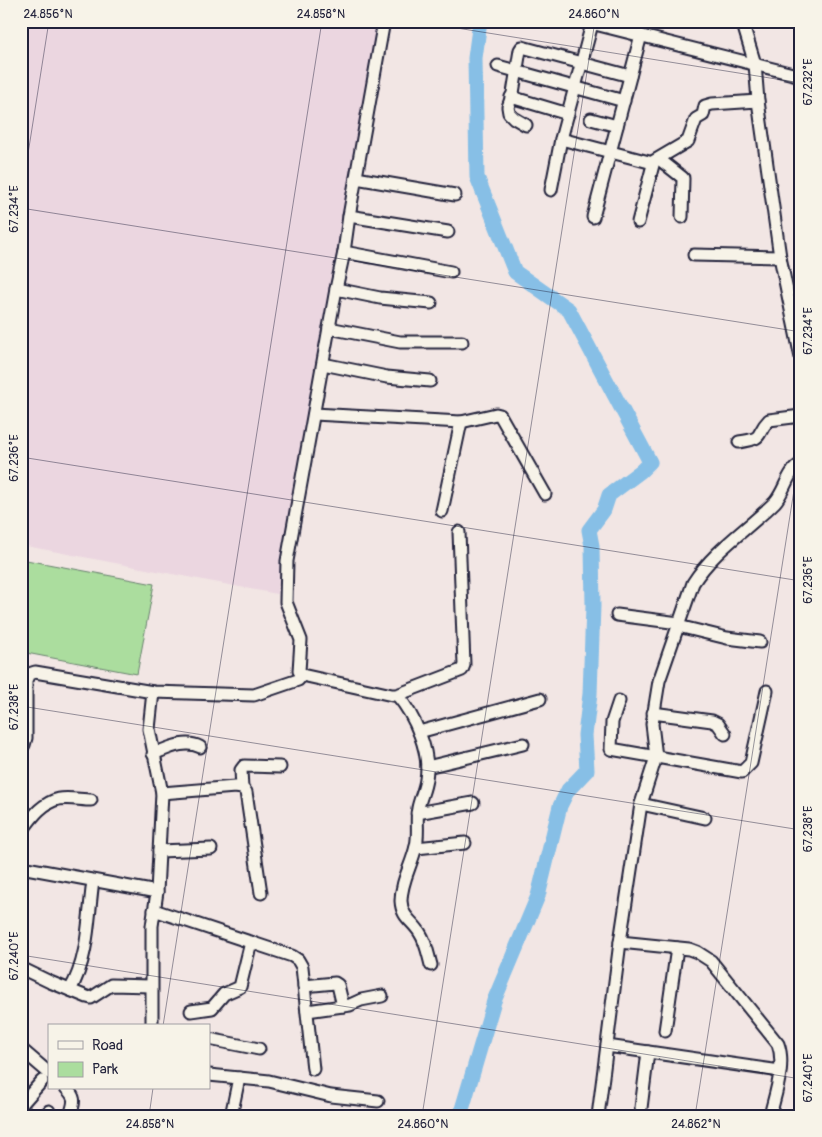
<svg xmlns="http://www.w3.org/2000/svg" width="822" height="1137" font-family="Pangolin,sans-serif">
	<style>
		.built { fill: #ebd6e0 }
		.green { fill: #abdd9e; stroke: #66806c }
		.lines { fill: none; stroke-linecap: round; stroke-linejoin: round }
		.river { stroke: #87bfe6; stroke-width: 15 }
		.minor-casing { stroke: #22223b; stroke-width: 15 }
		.minor { stroke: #f7f3e8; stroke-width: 11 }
		.ticks { fill: none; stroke: #22223b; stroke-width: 1; stroke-opacity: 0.45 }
		.neatline { fill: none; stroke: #22223b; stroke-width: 2 }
		.ticks-label { font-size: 12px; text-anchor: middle; fill: #22223b }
	</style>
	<rect width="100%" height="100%" fill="#f2e6e4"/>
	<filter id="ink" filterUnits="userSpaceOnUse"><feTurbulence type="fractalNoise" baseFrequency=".02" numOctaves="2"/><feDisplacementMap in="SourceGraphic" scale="10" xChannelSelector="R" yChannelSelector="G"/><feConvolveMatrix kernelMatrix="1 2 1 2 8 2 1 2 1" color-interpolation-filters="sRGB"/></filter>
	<g filter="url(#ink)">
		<!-- built -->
		<path class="built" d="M21,21h359l-103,573 -256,-49z"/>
		<!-- green -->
		<path class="green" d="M21,559l133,25 -17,90 -116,-22z"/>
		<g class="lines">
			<!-- river -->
			<path class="river" d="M460,1116l34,-115 44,-105 22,-90 8,-16 19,-20 -2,-35 5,-41 3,-88 -1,-60 -3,-16 15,-20 5,-15 32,-24 9,-9 -81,-152 -54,-38 -38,-95 -2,-119 5,-37"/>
			<!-- minor casing -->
			<g class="minor-casing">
				<g id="minor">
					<path d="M583,21l218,55"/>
					<path d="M742,21l13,43 3,37 22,156 21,101"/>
					<path d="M498,66l126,35"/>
					<path d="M511,97l57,17"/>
					<path d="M591,119l26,7"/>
					<path d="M526,125l-12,-7 -5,-5 -1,-6 5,-14 7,-43 2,-3 108,29"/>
					<path d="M561,139l92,24"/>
					<path d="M659,159l24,19 -1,39"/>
					<path d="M356,178l99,17"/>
					<path d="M551,190l10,-51 31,-115"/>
					<path d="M349,216l99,16"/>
					<path d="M593,217l48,-182"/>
					<path d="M638,222l16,-61 34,-20 8,-22 7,-4 2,-9 7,-2 46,-3"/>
					<path d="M344,252l107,20"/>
					<path d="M694,255l86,2"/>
					<path d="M336,289l44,9 51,5"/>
					<path d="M329,328l71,14h62"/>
					<path d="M323,364l64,13 43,4"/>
					<path d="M314,414l147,8 35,-8 4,1 45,79"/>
					<path d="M739,442c28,-4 15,-7 30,-22l32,-4"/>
					<path d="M442,511l19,-89"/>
					<path d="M617,615l62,8"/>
					<path d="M678,626l49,12 33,4"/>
					<path d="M302,675l90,20h5l65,-25 2,-5 -5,-133"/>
					<path d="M397,695c17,20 34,56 29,84 -1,10 -6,19 -8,29 -2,13 1,26 -2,38 -4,19 -15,35 -15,55 1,17 11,19 19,32 6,9 8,21 11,32"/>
					<path d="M619,701l-7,21 -1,27 131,23 9,-9 16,-72"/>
					<path d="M653,713l59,8 6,3 7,10"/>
					<path d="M419,732l121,-33"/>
					<path d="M21,747l3,-2 2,-7v-58l3,-6 6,-2 118,20 101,3 44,-15 4,-5 -3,-4 2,-31 -15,-38 1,-41 49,-272 8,-37 5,-36 35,-195"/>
					<path d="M153,754c14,-5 32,-15 47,-7"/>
					<path d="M427,767l96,-23"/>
					<path d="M242,788l-1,-18 3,-4 36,1"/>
					<path d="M162,793l73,-6 7,1 4,4 15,101"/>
					<path d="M641,804l64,14"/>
					<path d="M417,813l56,-10"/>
					<path d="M21,832c10,-13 20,-29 38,-33 10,-2 22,1 32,1"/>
					<path d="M416,848l49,-5"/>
					<path d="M159,851l52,-2"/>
					<path d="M21,867l136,25"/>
					<path d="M154,910l138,46 6,4 4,7 11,102"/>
					<path d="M620,942l69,7 8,3 14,9 67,83c8,21 -3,50 -8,72"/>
					<path d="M21,968l29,14 37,15 4,1 20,-13 40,1"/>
					<path d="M304,986l31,-3 3,2 5,21"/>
					<path d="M70,990c19,-32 18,-73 23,-109"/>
					<path d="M191,1011l21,-3 12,-14 16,-7 11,-45"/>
					<path d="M307,1011l43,-6 11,-5 21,-4"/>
					<path d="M152,1026v-100l5,-34 5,-99 -13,-64 4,-37"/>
					<path d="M665,1031l12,-83"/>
					<path d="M209,1039l50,10"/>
					<path d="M607,1046l173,25"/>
					<path d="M21,1049l28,24"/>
					<path d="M209,1075l60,6 62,15 47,5"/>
					<path d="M66,1088c11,11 8,14 4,28"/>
					<path d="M21,1105l21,-24"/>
					<path d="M641,1108l7,-56"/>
					<path d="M45,1116l4,-5"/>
					<path d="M231,1116l8,-38"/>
					<path d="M598,1116l22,-174 21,-138 15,-47 -4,-33 7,-43 34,-98c21,-33 55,-54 82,-81 10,-11 13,-32 26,-38"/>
				</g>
			</g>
			<!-- minor -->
			<use href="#minor" class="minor"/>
		</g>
	</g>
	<!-- ticks -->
	<path class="ticks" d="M413,21l388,62M21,198l28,-177M21,208l780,124M21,457l780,124M21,706l780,124M21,955l780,124M163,1026l159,-1005M149,1116l4,-28M422,1116l173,-1095M695,1116l106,-670"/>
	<!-- margin -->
	<rect width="822" height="1137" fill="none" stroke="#f7f3e8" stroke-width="55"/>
	<!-- legend -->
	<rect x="48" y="1024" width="162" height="65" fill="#f7f3e8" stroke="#a29fa3"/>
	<rect x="58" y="1041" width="25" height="8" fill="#f7f3e8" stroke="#a29fa3"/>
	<text x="92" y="1050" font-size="15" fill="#22223b">Road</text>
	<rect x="58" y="1062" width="25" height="15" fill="#abdd9e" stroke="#a29fa3"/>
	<text x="92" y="1074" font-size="15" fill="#22223b">Park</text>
	<rect x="28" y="28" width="766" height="1082" class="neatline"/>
	<g class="ticks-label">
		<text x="48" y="18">24.856°N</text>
		<text x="321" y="18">24.858°N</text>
		<text x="594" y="18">24.860°N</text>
		<text transform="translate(808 82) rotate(-90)" y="4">67.232°E</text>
		<text transform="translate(14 209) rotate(-90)" y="4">67.234°E</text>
		<text transform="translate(808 331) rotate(-90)" y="4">67.234°E</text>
		<text transform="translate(14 458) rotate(-90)" y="4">67.236°E</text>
		<text transform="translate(808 580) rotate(-90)" y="4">67.236°E</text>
		<text transform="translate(14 707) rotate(-90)" y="4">67.238°E</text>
		<text transform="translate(808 829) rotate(-90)" y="4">67.238°E</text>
		<text transform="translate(14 956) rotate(-90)" y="4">67.240°E</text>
		<text transform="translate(808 1078) rotate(-90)" y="4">67.240°E</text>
		<text x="150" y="1128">24.858°N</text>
		<text x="423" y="1128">24.860°N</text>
		<text x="696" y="1128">24.862°N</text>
	</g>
</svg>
